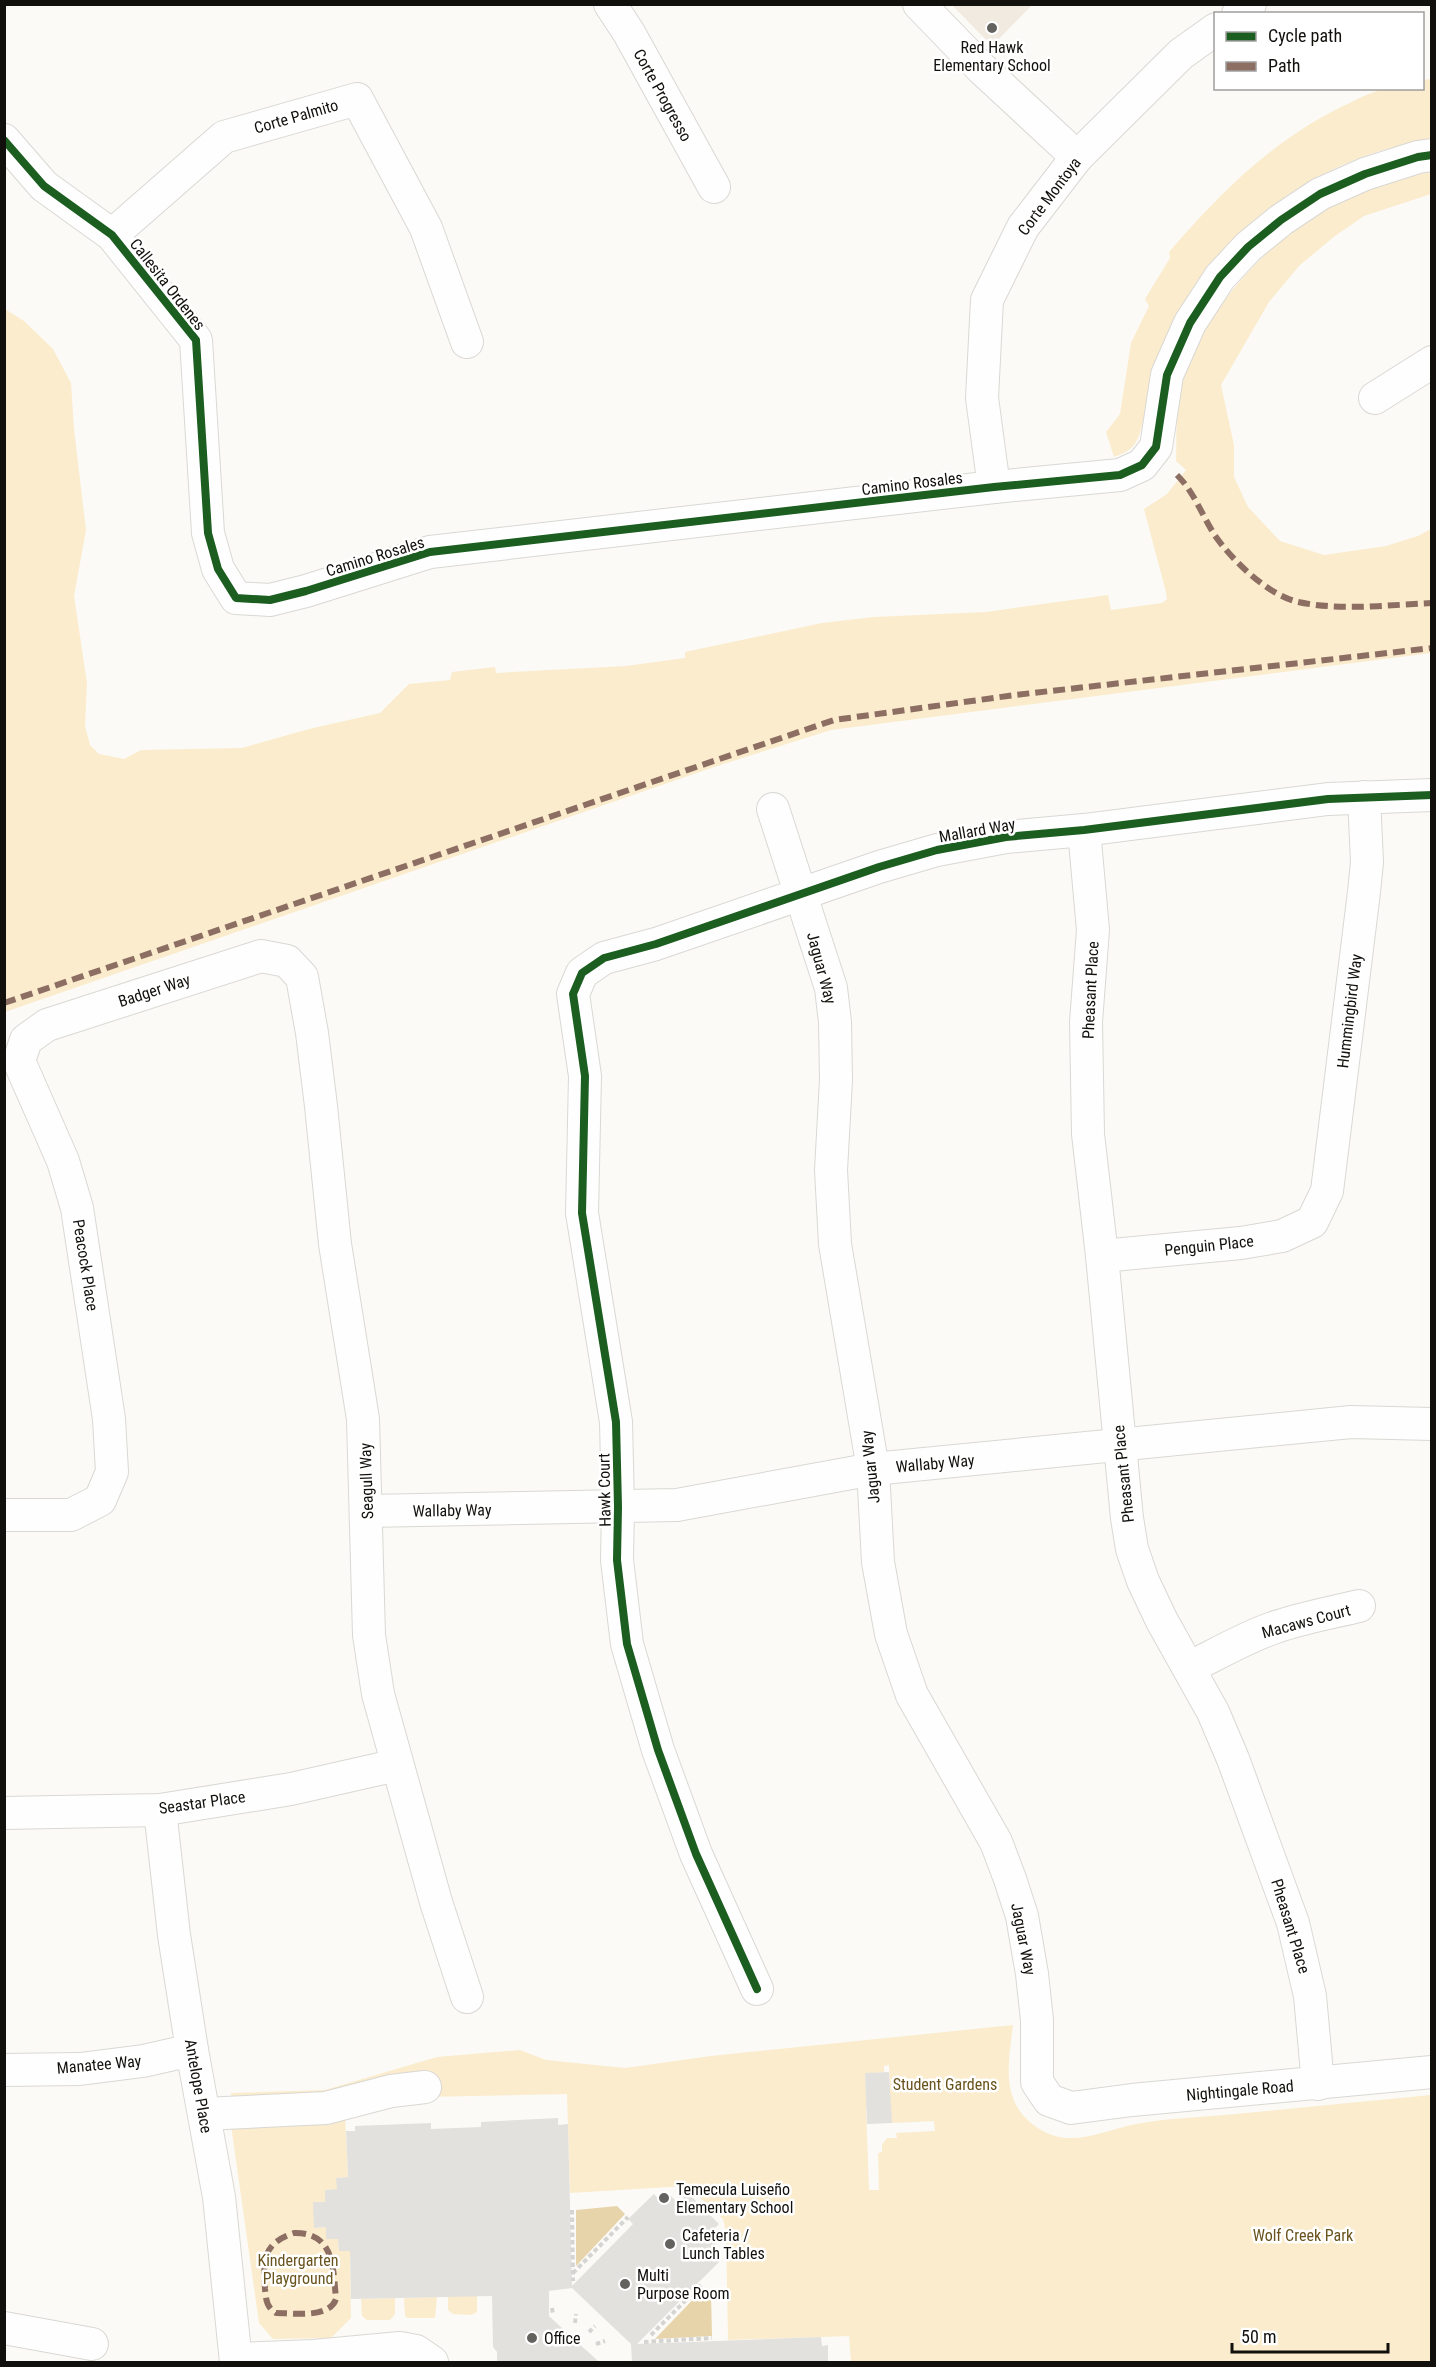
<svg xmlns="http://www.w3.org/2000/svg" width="1436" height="2367" font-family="'Roboto Condensed',sans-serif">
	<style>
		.built { fill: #f0eae0 }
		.green { fill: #faeccd; fill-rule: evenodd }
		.forest { fill: #e7d4aa }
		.building { fill: #e2e1dd }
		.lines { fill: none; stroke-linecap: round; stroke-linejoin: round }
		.minor-casing { stroke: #d9d8d4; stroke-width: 34 }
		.path { stroke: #d4d4d2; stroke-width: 4; stroke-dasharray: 4.5 3; stroke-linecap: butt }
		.minor { stroke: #fffefe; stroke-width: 32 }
		.quiet { stroke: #8d6e63; stroke-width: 6; stroke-dasharray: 12 6; stroke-linecap: butt }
		.cycleway-casing { stroke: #fff; stroke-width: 11 }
		.cycleway { stroke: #1b5e20; stroke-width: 8 }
		.poi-dot { fill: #64625f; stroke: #fff; stroke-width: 2 }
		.labels { text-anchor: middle; stroke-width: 5; stroke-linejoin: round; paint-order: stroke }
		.poi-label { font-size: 16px; fill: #12100d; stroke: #fff; text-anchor: start }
		.street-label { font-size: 16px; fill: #12100d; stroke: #fff }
		.park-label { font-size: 16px; fill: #69531d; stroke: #fff }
	</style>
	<rect width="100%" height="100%" fill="#fcfaf6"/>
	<!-- built -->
	<path class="built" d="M952,5h80l-40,41z"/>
	<!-- green -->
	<g class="green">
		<path d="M1431,79v60c-103,16 -203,81 -252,174 -10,19 -24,51 -29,72 -5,18 -5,40 -14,57 -4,8 -14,12 -22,15l-8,-25 14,-18 11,-71 18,-37 -4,-7 25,-41 -1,-6c50,-58 104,-112 174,-146 14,-6 28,-15 43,-17 11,-2 25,0 36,-1l1,-8z"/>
		<path d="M1431,172v22l-67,22 -29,20 -35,29 -31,37 -48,83 13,60v32l14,30 32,34 44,14 62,-9 32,-10 13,-7v124l-600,77 -117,37 -709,245v-703l19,12 29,28 18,34 3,46 12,101 -12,66 13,87 -2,43 5,19 9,9 25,5 17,-9 101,-2 67,-19 71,-16 29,-29 41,-4 2,-8 43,-5 1,6 130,-7 59,-8v-6l137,-29 52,-6 112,-5 122,-17 3,15 51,-7 5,-4 -1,-7 -22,-83 23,-15 19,-24 -10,-9c1,-24 -1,-51 5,-73 19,-77 94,-156 163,-190 28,-13 58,-22 87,-26z"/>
		<path d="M1013,2025c-5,42 -14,81 30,106 30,17 62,-1 93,-7 32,-6 67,-7 100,-10 65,-6 130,-13 195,-19v267h-580l-2,-26 -121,4 -2,-109 -3,-12 -36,-33 -117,7 -3,-99 -142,3 -59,-8 -134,12 -1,-8 94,-3 112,-33 83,-7 26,10 79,8 86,-12zM889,2065l1,24 -24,1 -1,-16 19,-2v-6zM866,2106l26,17 42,-2 1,10 -39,2 1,5h-10l-5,7v7l-4,1 1,37h-10z"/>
		<path d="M345,2116l3,61 -11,1v11l-12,1v12l-11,26 12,-1v12h12l1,12h11l1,67 -20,20 -58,1 -14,-16 -28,-198z"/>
		<path d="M448,2296h29v16l-6,3 -18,-1 -5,-4z"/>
		<path d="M437,2297l-2,21h-27l-3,-2 -1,-18z"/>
		<path d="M395,2298v16l-5,6h-23l-5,-4 -1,-17z"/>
	</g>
	<!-- forest -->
	<g class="forest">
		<path d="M617,2206l8,8 -49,52v-56z"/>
		<path d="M704,2288l7,7 1,41 -57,3z"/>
	</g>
	<!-- building -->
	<g class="building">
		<path d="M889,2072l3,51 -25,1 -2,-51z"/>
		<path d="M558,2118v7l10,-1 4,162 61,-62 -5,-5 26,-25 7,8 8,-8 9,9 10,-10 31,31 -10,10 9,8 -7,7 11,10 -85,85 184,-7 1,9 6,-1v17h-196l-1,-18 -59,-56 -23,3v25l50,46h-102v-10l-4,-5 -1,-51 -141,3 -1,-48h-11l-1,-12h-12v-12l-12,1 -1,-26h12v-12l12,-1 -1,-11 12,-1 -2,-46h9v-5l76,-3v6l50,-2v-5z"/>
	</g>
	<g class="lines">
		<!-- minor casing -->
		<g class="minor-casing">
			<g id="minor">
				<path d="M610,4l19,29 85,154"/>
				<path d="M919,4l62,64 96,89"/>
				<path d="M1238,14l12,-10"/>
				<path d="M4,140l40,46 68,49 84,105 12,193 10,36 18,29 34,2 36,-9 124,-39 564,-65 126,-12 22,-10 14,-18 11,-72 23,-52 30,-46 28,-30 33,-27 39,-26 45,-20 53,-17 14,-2"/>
				<path d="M112,235l112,-98 133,-38 69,129 41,114"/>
				<path d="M1375,398l57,-36"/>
				<path d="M994,487l-12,-89 5,-98 36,-73 54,-70 104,-103 35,-25"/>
				<path d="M773,809l58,179 4,34 1,58 -5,90 4,74 38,225 5,93 13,72 21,61 84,147 14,37 12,37 10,58 5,46v62l12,18 22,8 61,-8 300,-28"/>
				<path d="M1084,830l9,100 -7,92 2,112 14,122 25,262 5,31 11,32 19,40 51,91 20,47 60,164 17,73 8,88"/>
				<path d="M1102,1256l139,-13 41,-7 30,-14 15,-31 37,-299 3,-30 -3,-65"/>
				<path d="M367,1511l310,-6 196,-36 478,-47 81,2"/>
				<path d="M4,1515h67l29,-15 12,-28 -3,-53 -32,-211 -14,-47 -44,-100 7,-21 21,-15 214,-69 26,5 15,16 10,56 9,73 14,138 28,175 6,216 9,59 58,208 31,95"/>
				<path d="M1189,1668c28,-14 55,-30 84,-40 28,-10 57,-15 86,-22"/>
				<path d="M160,1810l14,125 18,115 27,147 17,165"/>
				<path d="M4,1813l156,-3 131,-21 106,-24"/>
				<path d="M757,1989l-61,-135 -38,-104 -31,-106 -10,-84 1,-53 -2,-85 -34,-209 3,-137 -12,-82 9,-21 22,-15 52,-14 223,-77 58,-17 69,-13 78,-7 244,-31 104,-4"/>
				<path d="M4,2070l76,-1 63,-8 49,-11"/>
				<path d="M204,2114l122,-6 65,-17 34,-4"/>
				<path d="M4,2328l88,16"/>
				<path d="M236,2359l78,-3 86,-8 16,3 16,11"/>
			</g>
		</g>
		<!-- path -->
		<g class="path">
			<path d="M572,2210l1,71"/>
			<path d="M573,2273l55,-56"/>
			<path d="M552,2308l1,7"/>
			<path d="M575,2323l1,-9"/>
			<path d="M589,2332l6,-6"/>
			<path d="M651,2335l50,-50"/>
			<path d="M644,2342l68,-4"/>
			<path d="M596,2344l9,-3"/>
		</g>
		<!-- minor -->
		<use href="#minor" class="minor"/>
		<!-- quiet -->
		<g class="quiet">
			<path d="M1177,475c18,18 25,41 39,62 17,24 52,58 82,65 43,9 90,3 134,1"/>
			<path d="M4,1003l830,-283 181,-25 417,-47"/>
			<path d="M294,2233c41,-1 39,36 42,66 -7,20 -43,14 -60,14 -10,-6 -10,-14 -11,-24 -2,-29 -2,-46 29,-56z"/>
		</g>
		<!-- cycleway casing -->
		<g class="cycleway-casing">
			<g id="cycleway">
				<path d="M4,140l40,46 68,49 84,105 12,193 10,36 18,29 34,2 36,-9 124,-39 564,-65 126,-12 22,-10 14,-18 11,-72 23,-52 30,-46 28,-30 33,-27 39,-26 45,-20 53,-17 14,-2"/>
				<path d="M757,1989l-61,-135 -38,-104 -31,-106 -10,-84 1,-53 -2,-85 -34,-209 3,-137 -12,-82 9,-21 22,-15 52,-14 223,-77 58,-17 69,-13 78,-7 244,-31 104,-4"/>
			</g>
		</g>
		<!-- cycleway -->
		<use href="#cycleway" class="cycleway"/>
	</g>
	<!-- markers -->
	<g class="poi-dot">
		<circle cx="992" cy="28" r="6"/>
		<circle cx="664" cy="2198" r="6"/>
		<circle cx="670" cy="2244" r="6"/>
		<circle cx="625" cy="2284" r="6"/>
		<circle cx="532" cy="2338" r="6"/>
	</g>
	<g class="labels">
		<!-- poi labels -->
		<g class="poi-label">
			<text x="992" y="53" text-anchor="middle">Red Hawk<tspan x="992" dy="18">Elementary School</tspan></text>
			<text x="676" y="2195">Temecula Luiseño<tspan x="676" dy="18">Elementary School</tspan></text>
			<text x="682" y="2241">Cafeteria /<tspan x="682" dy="18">Lunch Tables</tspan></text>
			<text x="637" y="2281">Multi<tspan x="637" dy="18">Purpose Room</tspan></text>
			<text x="544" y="2344">Office</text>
		</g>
		<!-- street labels -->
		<g class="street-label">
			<text transform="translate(663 95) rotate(61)" y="6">Corte Progresso</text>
			<text transform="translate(296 116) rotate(-16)" y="6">Corte Palmito</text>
			<text transform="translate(1049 196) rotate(-53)" y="6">Corte Montoya</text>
			<text transform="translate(168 284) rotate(52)" y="6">Callesita Ordenes</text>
			<text transform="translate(912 483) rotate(-7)" y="6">Camino Rosales</text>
			<text transform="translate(375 556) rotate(-17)" y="6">Camino Rosales</text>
			<text transform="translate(977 830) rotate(-10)" y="6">Mallard Way</text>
			<text transform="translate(822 968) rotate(75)" y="6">Jaguar Way</text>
			<text transform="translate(154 990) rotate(-18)" y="6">Badger Way</text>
			<text transform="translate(1090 990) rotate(-87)" y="6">Pheasant Place</text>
			<text transform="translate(1349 1011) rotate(-83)" y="6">Hummingbird Way</text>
			<text transform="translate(1209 1245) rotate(-6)" y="6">Penguin Place</text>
			<text transform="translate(86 1265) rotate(81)" y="6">Peacock Place</text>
			<text transform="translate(935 1463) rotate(-5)" y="6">Wallaby Way</text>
			<text transform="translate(870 1467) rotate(-96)" y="6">Jaguar Way</text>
			<text transform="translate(1123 1474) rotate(-96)" y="6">Pheasant Place</text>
			<text transform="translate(366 1481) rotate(-92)" y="6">Seagull Way</text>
			<text transform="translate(604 1490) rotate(-91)" y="6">Hawk Court</text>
			<text transform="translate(452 1510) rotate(-1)" y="6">Wallaby Way</text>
			<text transform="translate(1306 1621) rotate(-15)" y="6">Macaws Court</text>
			<text transform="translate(202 1802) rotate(-8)" y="6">Seastar Place</text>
			<text transform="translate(1291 1926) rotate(73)" y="6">Pheasant Place</text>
			<text transform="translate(1024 1939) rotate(79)" y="6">Jaguar Way</text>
			<text transform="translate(99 2064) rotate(-5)" y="6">Manatee Way</text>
			<text transform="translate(199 2086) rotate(80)" y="6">Antelope Place</text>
			<text transform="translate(1240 2090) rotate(-5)" y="6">Nightingale Road</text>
		</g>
		<!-- park labels -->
		<g class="park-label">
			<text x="945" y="2090">Student Gardens</text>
			<text x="1303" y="2241">Wolf Creek Park</text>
			<text x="298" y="2266">Kindergarten<tspan x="298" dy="18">Playground</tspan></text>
		</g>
	</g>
	<!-- border -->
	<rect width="1436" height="2367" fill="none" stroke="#12100d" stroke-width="12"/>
	<!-- legend -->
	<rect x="1214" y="12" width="210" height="78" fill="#ffffff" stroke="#a09f9e" stroke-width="1.5"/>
	<rect x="1226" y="32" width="30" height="9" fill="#1b5e20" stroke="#a09f9e" stroke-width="1.5"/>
	<text x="1268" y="42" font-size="18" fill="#12100d">Cycle path</text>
	<rect x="1226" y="62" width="30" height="9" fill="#8d6e63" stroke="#a09f9e" stroke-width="1.5"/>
	<text x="1268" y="72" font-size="18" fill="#12100d">Path</text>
	<!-- scale -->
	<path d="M1232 2343v9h156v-9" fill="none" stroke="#12100d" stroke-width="3"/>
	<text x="1241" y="2343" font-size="18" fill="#12100d" stroke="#ffffff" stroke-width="4.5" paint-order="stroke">50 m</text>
</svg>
